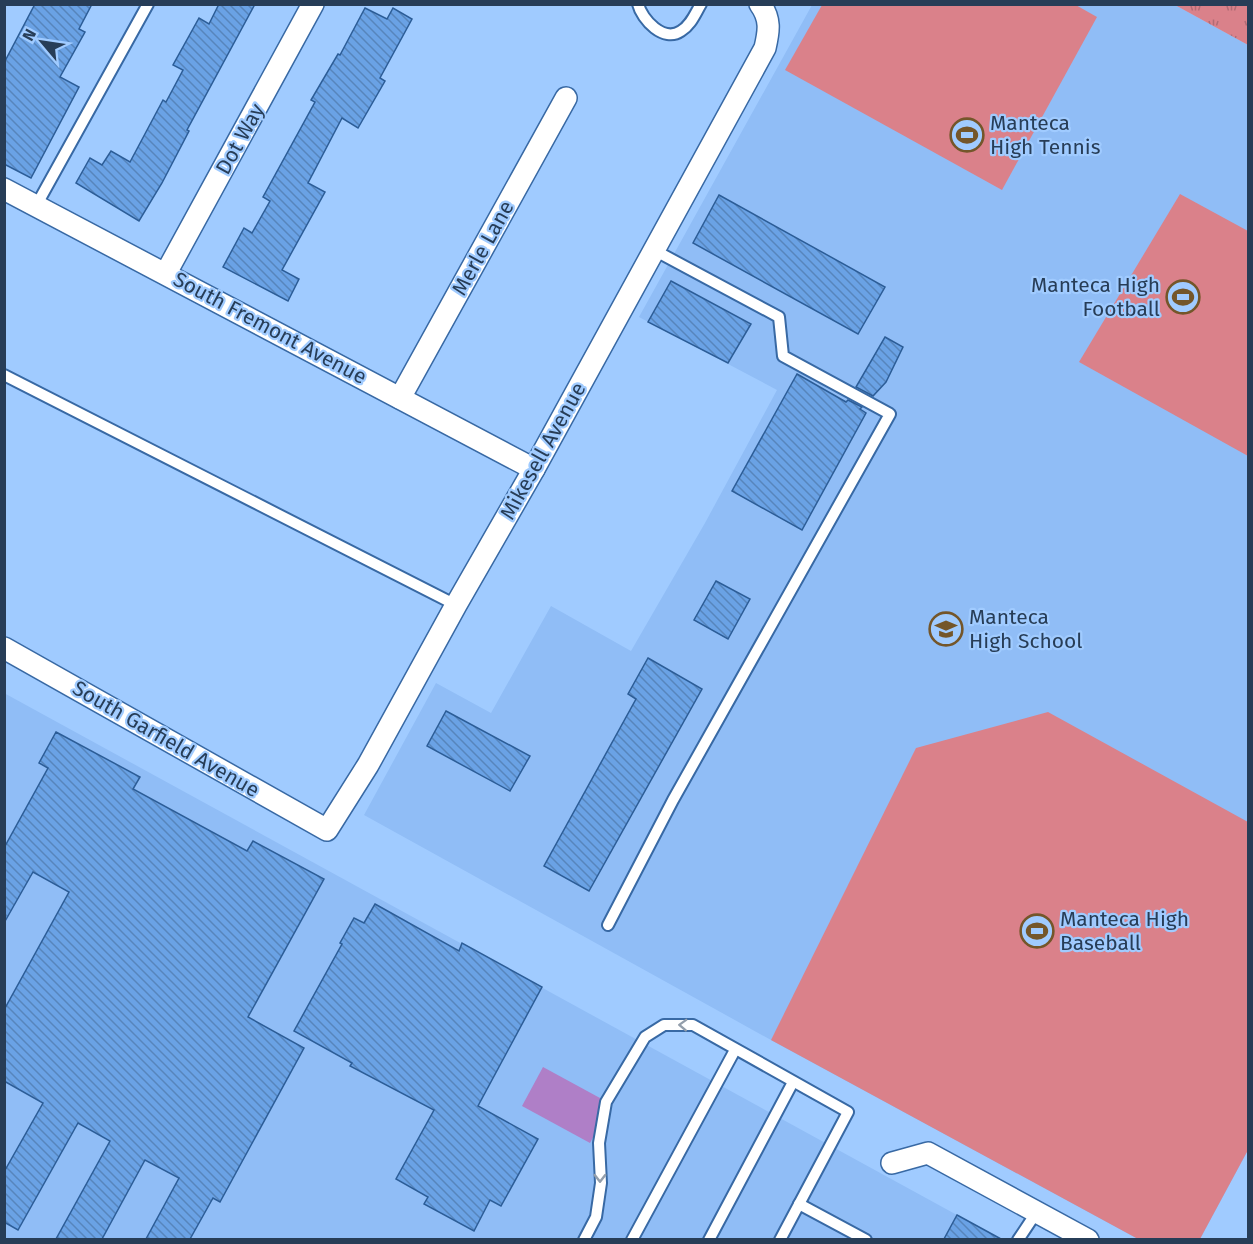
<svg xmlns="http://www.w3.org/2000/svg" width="1253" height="1244" font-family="'Fira Sans',sans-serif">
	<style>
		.built { fill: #90bdf6 }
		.green { fill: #da818a }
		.park { fill: url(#park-tufts) }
		.water { fill: #af7fc7 }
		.building { fill: url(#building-back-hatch); stroke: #2c5d97; stroke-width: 1.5 }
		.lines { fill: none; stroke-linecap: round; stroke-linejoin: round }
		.lane-casing { stroke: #3869a4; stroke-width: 14 }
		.street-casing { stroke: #3869a4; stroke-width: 24 }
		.lane { stroke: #fff; stroke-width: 10 }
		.street { stroke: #fff; stroke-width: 21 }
		.oneway { stroke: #939eab }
		.labels { text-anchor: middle; stroke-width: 4.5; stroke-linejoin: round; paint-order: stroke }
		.poi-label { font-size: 21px; fill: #273d57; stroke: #a0cbff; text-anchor: start }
		.street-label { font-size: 21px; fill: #273d57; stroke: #a0cbff }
	</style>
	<defs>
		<pattern id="park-tufts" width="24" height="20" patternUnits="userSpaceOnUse" patternTransform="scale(1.5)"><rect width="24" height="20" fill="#da818a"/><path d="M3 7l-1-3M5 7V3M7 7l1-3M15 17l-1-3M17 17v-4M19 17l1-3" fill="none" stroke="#b16b74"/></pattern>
		<pattern id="building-back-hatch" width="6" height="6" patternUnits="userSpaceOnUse" patternTransform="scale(1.5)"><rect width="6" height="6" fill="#6aa2e5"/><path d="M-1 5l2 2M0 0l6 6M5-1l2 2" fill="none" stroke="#5785bc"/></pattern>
	</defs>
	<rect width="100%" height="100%" fill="#a0cbff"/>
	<!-- built -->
	<g class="built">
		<path d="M812,5h363l73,40v1105l-48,89h-62l-367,-199 -407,-225 72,-132 55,30 60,-107 80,45 74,-128 72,-133 -138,-73z"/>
		<path d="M4,693l953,522 -13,24h-939z"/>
	</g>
	<!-- green -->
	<g class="green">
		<path d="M1074,4l23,13 -95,173 -217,-120 37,-65z"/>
		<path d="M1180,194l68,37v225l-169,-94z"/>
		<path d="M1048,712l200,110v328l-48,89h-62l-367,-199 145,-292z"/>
	</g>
	<!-- park -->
	<path class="park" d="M1175,5h73v40z"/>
	<!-- water -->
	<path class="water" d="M543,1067l68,37 -21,39 -68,-37z"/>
	<!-- building -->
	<g class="building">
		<path d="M35,4h57l-13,25 6,3 -25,45 19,10 -48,91 -27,-14v-101z"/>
		<path d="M219,4h36l-68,126 2,1 -27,52 -23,38 -63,-38 14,-25 12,7 9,-14 19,11 33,-62 3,2 17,-32 -10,-5 26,-47 10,6z"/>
		<path d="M365,8l22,11 6,-11 19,11 -32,59 5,3 -27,47 -16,-10 -34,65 17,9 -43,78 17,9 -11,22 -65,-34 21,-39 8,5 18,-32 -7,-4 52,-95 -4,-2 27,-46 2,1z"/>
		<path d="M719,195l166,92 -27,47 -165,-91z"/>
		<path d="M671,281l80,43 -23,39 -80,-41z"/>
		<path d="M885,337l18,10 -17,35 -13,14 -17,-9z"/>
		<path d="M797,374l49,28 2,-2 14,7 -2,2 6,4 -64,117 -70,-39z"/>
		<path d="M716,581l34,18 -22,40 -34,-19z"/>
		<path d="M648,658l54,31 -113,202 -45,-25 92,-167 -8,-5z"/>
		<path d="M446,711l84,45 -20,35 -83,-45z"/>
		<path d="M56,732l84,45 -7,12 114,62 6,-10 71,38 -76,138 56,31 -84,154 -7,-4 -23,41h-44l33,-61 -34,-18 -43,79h-46l54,-98 -32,-18 -60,107 -14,-8v-50l39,-69 -39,-22v-71l65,-118 -36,-20 -29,51v-75l44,-80 -9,-5z"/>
		<path d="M375,904l84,47 3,-8 80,44 -64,119 60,33 -37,67 -11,-6 -16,31 -50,-27 4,-7 -32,-18 38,-69 -84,-44 2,-3 -58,-32 48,-87 -2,-1 14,-25 10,5z"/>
		<path d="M957,1215l44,24h-57z"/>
	</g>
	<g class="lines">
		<!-- lane casing -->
		<g class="lane-casing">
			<g id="lane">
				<path d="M638,4c4,16 26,39 43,27 10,-6 14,-17 20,-27"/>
				<path d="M36,206l112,-202"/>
				<path d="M4,375l452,230"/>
				<path d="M608,925l65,-125 217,-386 -107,-58 -4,-39 -125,-67"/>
				<path d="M799,1204l67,36"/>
				<path d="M584,1240l12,-23 5,-34 -2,-40 7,-41 39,-65 19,-12h29l155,87 -68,128"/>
				<path d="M632,1240l103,-190"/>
				<path d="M709,1240l84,-158"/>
				<path d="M1018,1240l18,-27"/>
			</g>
		</g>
		<!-- street casing -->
		<g class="street-casing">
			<g id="street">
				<path d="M4,189l530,280"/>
				<path d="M166,273l147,-269"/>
				<path d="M400,398l166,-300"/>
				<path d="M4,648l323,182 41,-65 88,-160 78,-136 231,-421c4,-17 6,-29 -5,-44"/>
				<path d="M892,1163l36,-10 160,87"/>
			</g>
		</g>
		<!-- lane -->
		<use href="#lane" class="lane"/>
		<!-- street -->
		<use href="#street" class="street"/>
	</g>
	<!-- one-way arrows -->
	<defs><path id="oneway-chevron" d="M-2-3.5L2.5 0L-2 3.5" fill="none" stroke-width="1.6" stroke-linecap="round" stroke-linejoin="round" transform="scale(1.5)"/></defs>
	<g class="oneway">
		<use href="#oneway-chevron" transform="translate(683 1025) rotate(-178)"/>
		<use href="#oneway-chevron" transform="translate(600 1178) rotate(90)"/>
	</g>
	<!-- icons -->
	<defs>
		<g id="stadium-ring" transform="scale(1.725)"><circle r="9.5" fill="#a0cbff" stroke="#74562a" stroke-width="1.5"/><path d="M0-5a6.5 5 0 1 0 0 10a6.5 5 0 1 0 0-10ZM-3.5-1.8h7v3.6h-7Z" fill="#74562a"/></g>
		<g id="school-ring" transform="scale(1.725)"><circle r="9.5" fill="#a0cbff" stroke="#74562a" stroke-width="1.5"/><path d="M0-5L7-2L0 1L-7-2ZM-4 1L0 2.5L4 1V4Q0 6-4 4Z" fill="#74562a"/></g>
	</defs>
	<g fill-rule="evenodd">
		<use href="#stadium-ring" x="967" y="135"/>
		<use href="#stadium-ring" x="1183" y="297"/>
		<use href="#school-ring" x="946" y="629"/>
		<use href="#stadium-ring" x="1037" y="931"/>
	</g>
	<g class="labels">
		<!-- poi labels -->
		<g class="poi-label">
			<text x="990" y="130">Manteca<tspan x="990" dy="24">High Tennis</tspan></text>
			<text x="1160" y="292" text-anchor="end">Manteca High<tspan x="1160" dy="24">Football</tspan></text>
			<text x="969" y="624">Manteca<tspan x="969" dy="24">High School</tspan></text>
			<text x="1060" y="926">Manteca High<tspan x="1060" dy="24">Baseball</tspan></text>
		</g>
		<!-- street labels -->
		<g class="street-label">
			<text transform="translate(240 139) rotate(-61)" y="7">Dot Way</text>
			<text transform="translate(483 248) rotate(-61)" y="7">Merle Lane</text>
			<text transform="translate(270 328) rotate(28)" y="7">South Fremont Avenue</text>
			<text transform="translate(543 451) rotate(-61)" y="7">Mikesell Avenue</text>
			<text transform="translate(166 739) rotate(30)" y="7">South Garfield Avenue</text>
		</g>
	</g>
	<!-- border -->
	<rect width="1253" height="1244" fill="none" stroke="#273d57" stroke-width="12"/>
	<!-- north arrow -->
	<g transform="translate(42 42) rotate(299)" stroke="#a0cbff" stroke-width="4.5" paint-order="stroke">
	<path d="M0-4.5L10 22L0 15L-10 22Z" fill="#273d57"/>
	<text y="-9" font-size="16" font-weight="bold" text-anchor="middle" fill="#273d57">N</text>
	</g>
</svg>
